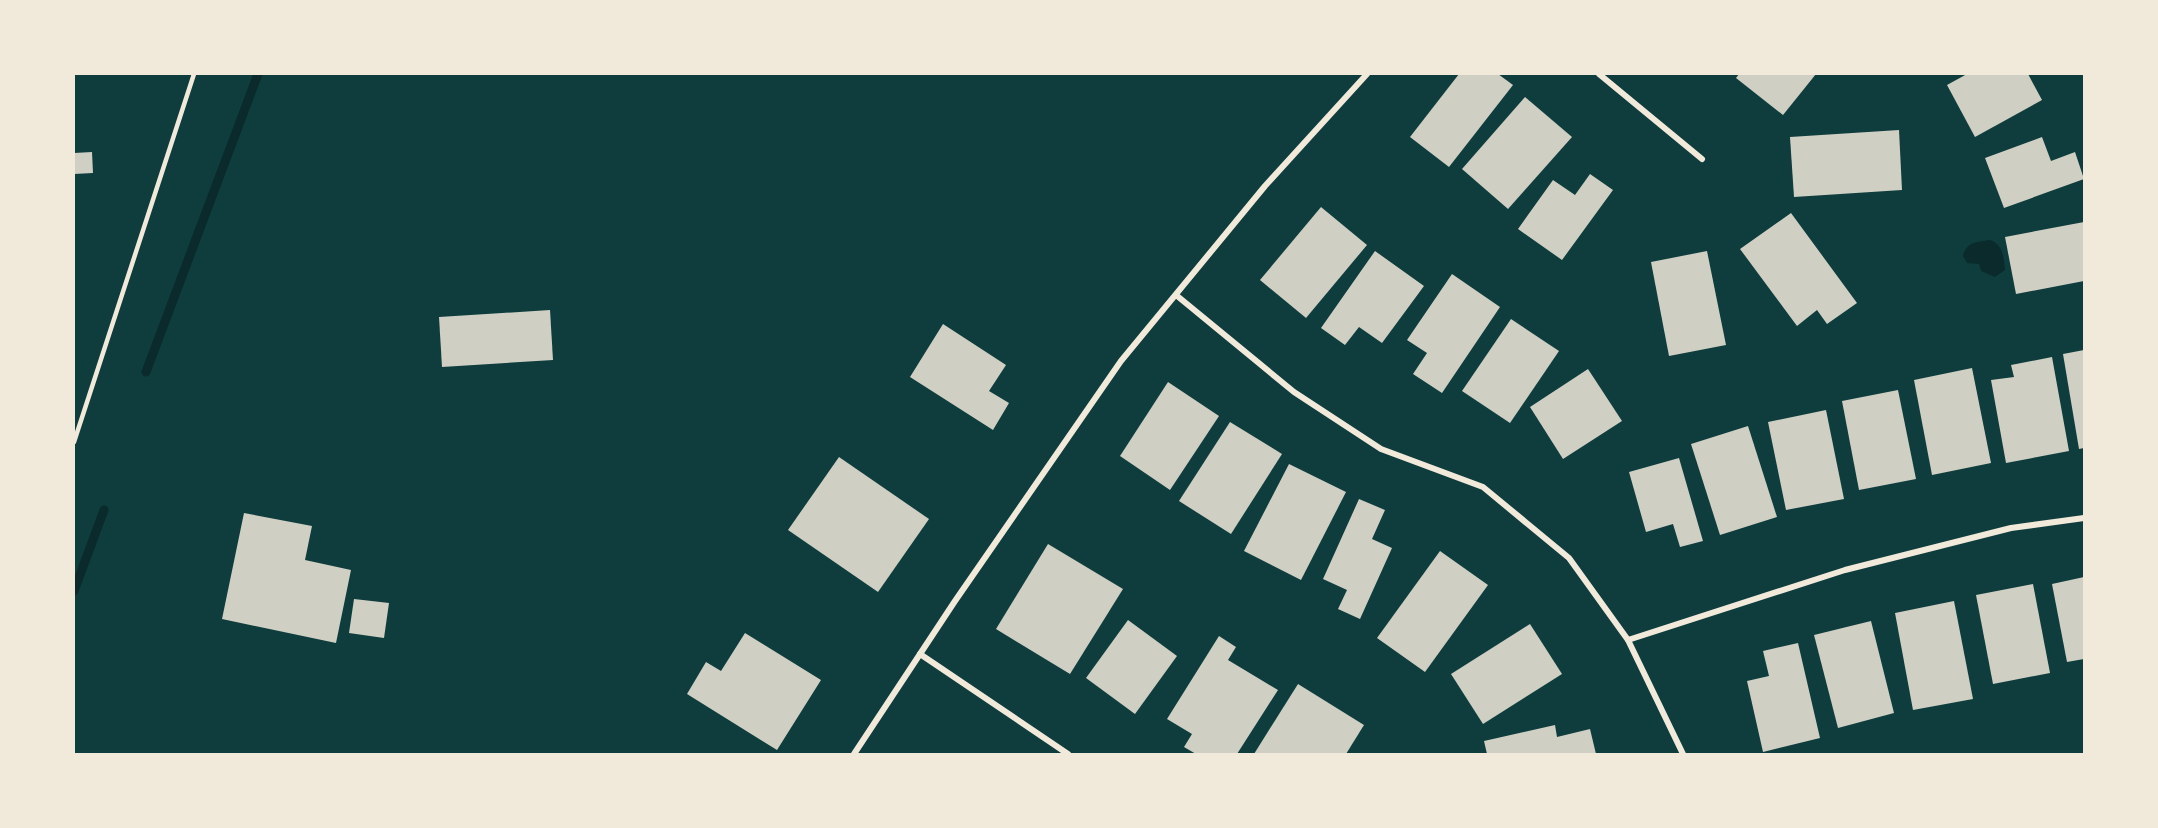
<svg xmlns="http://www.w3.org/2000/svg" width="2158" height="828" font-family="Quicksand,sans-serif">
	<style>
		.water { fill: #0a2a2b }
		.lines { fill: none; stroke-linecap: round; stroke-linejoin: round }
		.stream { stroke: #0a2a2b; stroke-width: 9 }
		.building { fill: #cfcfc3 }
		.service { stroke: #f1e9da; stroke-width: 4.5 }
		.minor { stroke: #f1e9da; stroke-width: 6 }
	</style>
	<rect width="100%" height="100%" fill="#0f3d3e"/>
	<!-- water -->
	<path class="water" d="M1990,240c13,4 14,18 15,30l-10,7 -14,-6 -2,-7 -12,-1 -4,-7c3,-14 14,-14 27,-16z"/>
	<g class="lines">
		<!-- stream -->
		<g class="stream">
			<path d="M146,372l112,-298"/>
			<path d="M74,591l30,-81"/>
		</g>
	</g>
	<!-- building -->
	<g class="building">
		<path d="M1459,74h39l15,11 -64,82 -39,-30z"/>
		<path d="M1739,74h77l-33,41 -47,-37z"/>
		<path d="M1967,74h61l14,26 -67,37 -28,-52z"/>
		<path d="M1525,97l47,40 -64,72 -46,-40z"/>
		<path d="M1899,130l3,60 -108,7 -4,-60z"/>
		<path d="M2042,137l9,24 24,-9 9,27 -80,29 -19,-50z"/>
		<path d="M92,152l1,21 -19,1v-21z"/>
		<path d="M1590,174l23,16 -51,70 -44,-31 35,-49 22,15z"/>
		<path d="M1321,207l46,38 -61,73 -46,-38z"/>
		<path d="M1791,213l66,90 -30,21 -10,-14 -20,16 -57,-77z"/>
		<path d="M2084,222v59l-68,13 -11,-57z"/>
		<path d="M1375,251l49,35 -42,57 -23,-16 -14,18 -24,-17z"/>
		<path d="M1707,251l19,94 -57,11 -18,-94z"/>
		<path d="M1452,274l48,33 -58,86 -29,-19 14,-21 -20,-13z"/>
		<path d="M550,310l3,50 -111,7 -3,-50z"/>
		<path d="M1511,319l48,32 -49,72 -48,-32z"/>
		<path d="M943,324l63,41 -17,26 20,12 -16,27 -83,-53z"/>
		<path d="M2084,350v98l-5,1 -16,-95z"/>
		<path d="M2052,357l17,94 -63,12 -15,-83 23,-3 -3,-12z"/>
		<path d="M1972,368l19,95 -59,12 -18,-95z"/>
		<path d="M1588,369l34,52 -59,38 -33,-52z"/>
		<path d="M1168,382l51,34 -49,74 -50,-34z"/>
		<path d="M1898,390l18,89 -57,11 -17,-89z"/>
		<path d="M1826,410l18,89 -58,11 -18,-88z"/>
		<path d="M1230,422l52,32 -51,80 -52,-33z"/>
		<path d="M1748,426l29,91 -57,18 -29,-91z"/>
		<path d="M839,457l90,62 -51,73 -90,-62z"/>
		<path d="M1679,458l24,83 -23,6 -7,-23 -27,8 -17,-60z"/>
		<path d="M1289,464l57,28 -45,88 -57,-29z"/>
		<path d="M1359,499l26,11 -13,29 20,9 -32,71 -22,-10 9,-19 -24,-11z"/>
		<path d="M244,513l68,13 -7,34 46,10 -15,73 -114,-24z"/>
		<path d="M1048,544l75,45 -53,85 -74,-45z"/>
		<path d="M1440,551l48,34 -63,87 -48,-34z"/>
		<path d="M2084,577v82l-17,3 -15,-78z"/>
		<path d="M2033,584l17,89 -57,11 -17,-89z"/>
		<path d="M354,599l35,4 -5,35 -35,-5z"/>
		<path d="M1954,601l19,98 -60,11 -18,-97z"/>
		<path d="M1128,620l49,36 -42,58 -49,-36z"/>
		<path d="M1871,621l23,92 -56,15 -24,-93z"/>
		<path d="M1530,624l32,50 -79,50 -32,-50z"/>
		<path d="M745,633l76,47 -44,70 -90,-56 19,-32 15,9z"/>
		<path d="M1219,636l17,11 -8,13 50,30 -41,64h-41l-12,-7 8,-13 -25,-15z"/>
		<path d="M1798,643l22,95 -57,14 -16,-71 22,-5 -6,-25z"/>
		<path d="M1298,684l66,41 -18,29h-92z"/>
		<path d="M1555,725l2,12 33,-8 6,25h-109l-3,-13z"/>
	</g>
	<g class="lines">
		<!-- service -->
		<path class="service" d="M74,442l120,-368"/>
		<!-- minor -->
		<g class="minor">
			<path d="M1599,74l103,85"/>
			<path d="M1176,295l118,97 87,57 102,38 86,71 59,82 55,114"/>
			<path d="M1628,640l217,-70 166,-42 73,-10"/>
			<path d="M920,654l148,100"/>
			<path d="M854,754l101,-153 166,-240 144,-175 102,-112"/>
		</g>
	</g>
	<!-- border -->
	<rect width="2158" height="828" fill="none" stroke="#f1e9da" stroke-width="150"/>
</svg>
